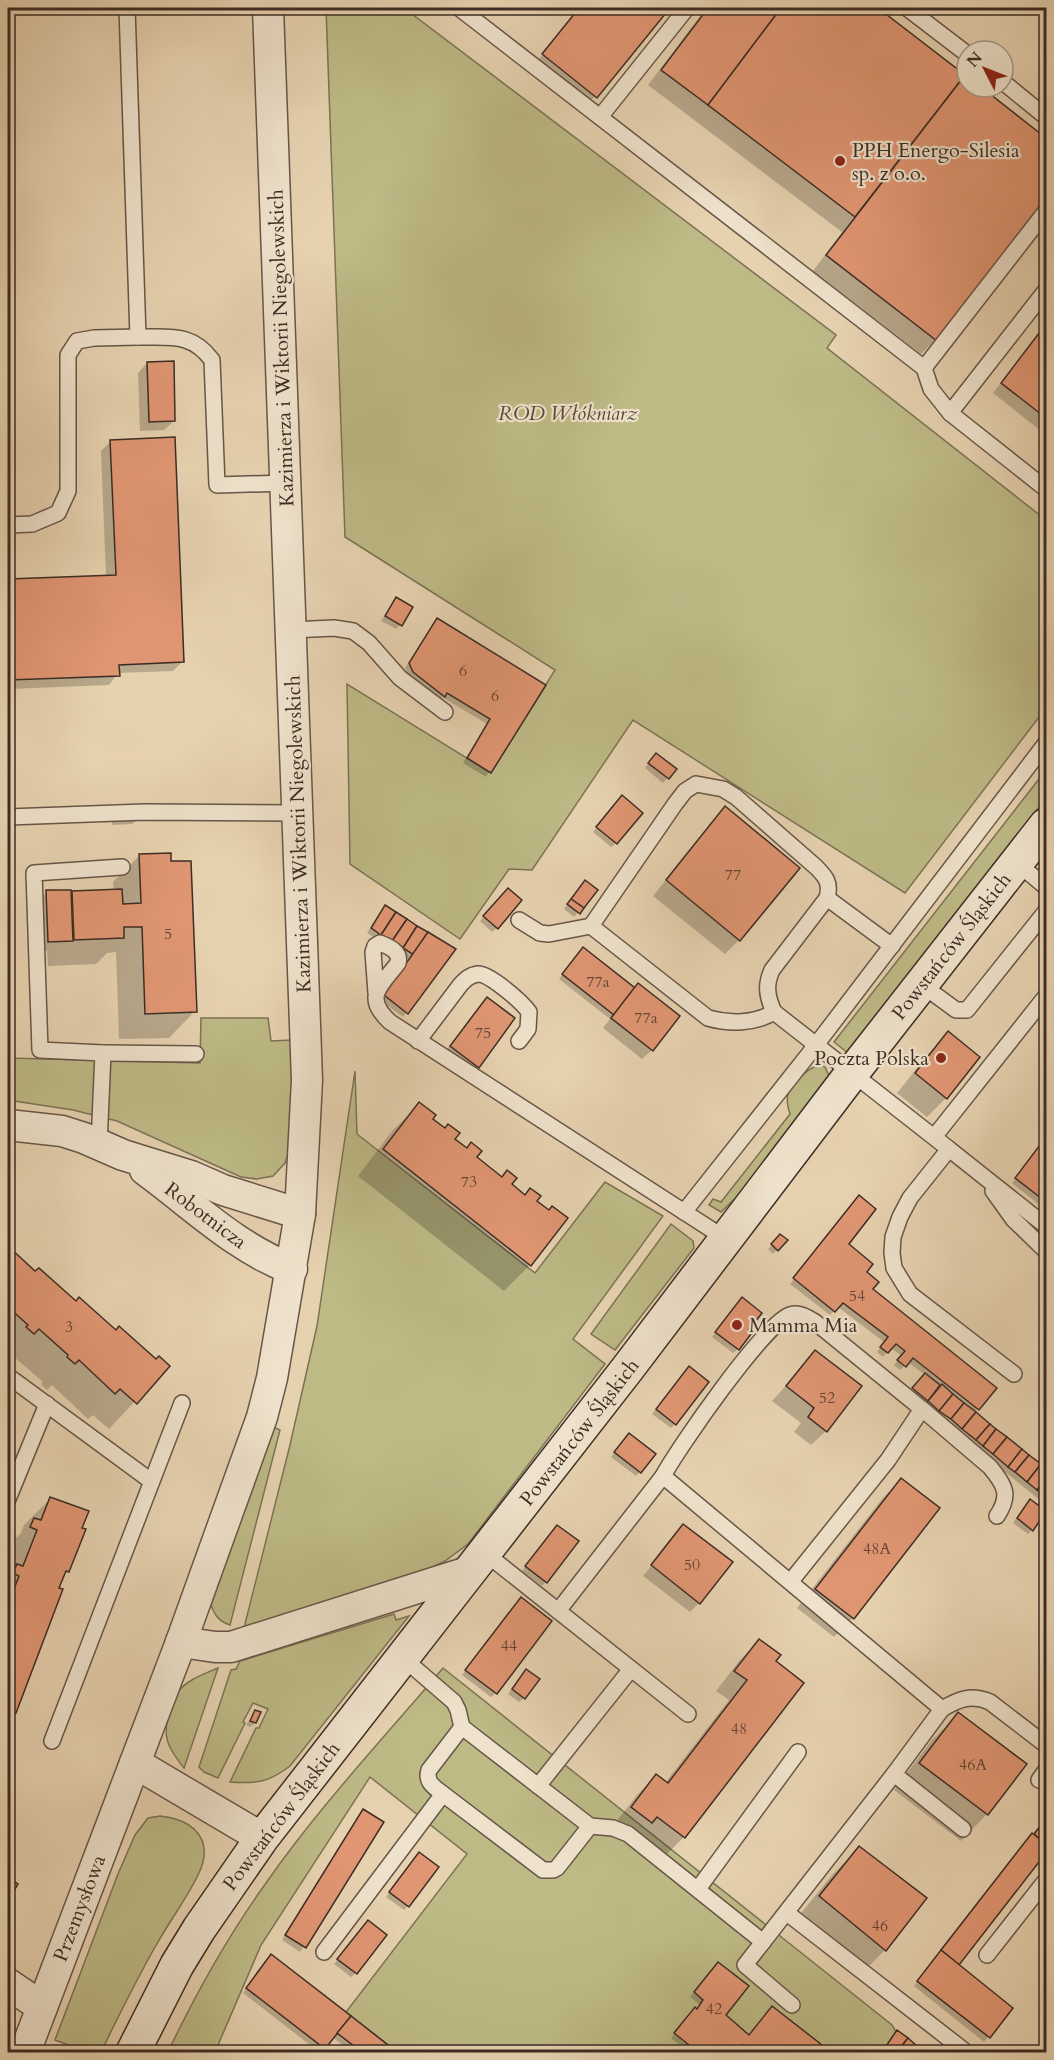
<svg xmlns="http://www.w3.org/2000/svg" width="1054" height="2060" font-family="Cardo,serif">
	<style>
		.green { fill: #bdba86; stroke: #7c7356; stroke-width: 1.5 }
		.shadow { fill: #0003 }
		.building { fill: #e19673; stroke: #3c2c25; stroke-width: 1.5 }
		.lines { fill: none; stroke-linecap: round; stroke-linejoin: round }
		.lane-casing { stroke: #675648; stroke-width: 18 }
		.street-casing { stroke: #675648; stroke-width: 33 }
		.secondary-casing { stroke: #3c2c25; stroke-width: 36 }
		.lane { stroke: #efe2cc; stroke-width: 15 }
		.street { stroke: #efe2cc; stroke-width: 30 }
		.secondary { stroke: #efe2cc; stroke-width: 33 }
		.poi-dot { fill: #8f2418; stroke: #efe2cc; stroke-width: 2 }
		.labels { text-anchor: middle; stroke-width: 4.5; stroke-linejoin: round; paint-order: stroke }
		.number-label { font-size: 16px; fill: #654638 }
		.poi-label { font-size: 20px; fill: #3c2c25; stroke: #efe2cc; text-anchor: start }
		.street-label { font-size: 20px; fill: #3c2c25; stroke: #efe2cc }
		.park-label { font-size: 20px; font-style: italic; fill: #564838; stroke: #efe2cc }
	</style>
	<rect width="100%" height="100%" fill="#e7d2b0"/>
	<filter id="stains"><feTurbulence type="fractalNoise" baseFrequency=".00333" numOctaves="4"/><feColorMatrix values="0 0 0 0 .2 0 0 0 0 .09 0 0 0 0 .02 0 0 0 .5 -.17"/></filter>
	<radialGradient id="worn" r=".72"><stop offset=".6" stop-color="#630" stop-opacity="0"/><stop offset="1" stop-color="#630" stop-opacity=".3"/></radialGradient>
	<!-- green -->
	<g class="green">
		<path d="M326,8h78l432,327 -9,13 219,172v188l-141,185 -272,-173 -101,150 -23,-1 -49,70 -110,-75 -3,-180 144,89 64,-103 -210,-133z"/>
		<path d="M1046,770v28l-197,256 -15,-12z"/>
		<path d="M201,1018h67l3,23 20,-1 3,97 -9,26 -12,13 -16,3 -16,-2 -124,-56 -44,-11 -65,-10v-42l192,5z"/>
		<path d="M819,1065l6,2 6,13 -80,103 -30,29 -12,-7 4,-6 8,3 69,-88c-2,-6 -4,-13 -2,-20 3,-10 20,-26 31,-29z"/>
		<path d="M355,1071l2,63 178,139 70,-91 58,34 -90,123 32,25 -137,180 -23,17 -26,13 -175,54 46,-183 27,-119z"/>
		<path d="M671,1224l22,17 1,7 -79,102 -24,-16z"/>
		<path d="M273,1427l7,3 -50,195c-11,-4 -15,-9 -19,-20z"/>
		<path d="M394,1614l2,6 13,-4 -119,150c-21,16 -33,18 -60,16l26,-54h3l9,-19 -15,-6 -10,19 2,1 -27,55 -14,-6 -5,-5 32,-97 5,-1 4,-8z"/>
		<path d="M218,1668l-34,100c-16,-20 -23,-32 -14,-57 2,-5 4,-13 7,-18 9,-13 27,-19 41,-25z"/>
		<path d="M443,1668l449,357 4,7 -14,20h-485l-51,-40 121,-158 -97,-77 -109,168 -46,107h-47c28,-59 60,-116 98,-169 53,-76 117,-144 177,-215z"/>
		<path d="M160,1816c19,2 41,10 44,32 1,9 -2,19 -6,27 -11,23 -27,44 -40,67 -21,36 -39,73 -57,110h-13l-33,-12 63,-166 17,-39 13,-17z"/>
	</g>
	<!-- shadow -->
	<g class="shadow">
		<path d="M580,8h88l-77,93 -52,-42z"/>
		<path d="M706,8h169l92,71v8h11l68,53v55l-111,145 -14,14 -108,-83 29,-39 -194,-147z"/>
		<path d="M1046,324v111l-53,-42z"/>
		<path d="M147,363l27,58 -10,9 -24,1 -2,-58z"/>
		<path d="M111,441l71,221 -9,9 -55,2 -9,12 -101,4v-108l98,-4 -5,-126z"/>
		<path d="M396,599l4,26 -4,4 -15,-8z"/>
		<path d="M437,620l107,65 -58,92 -23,-14 24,-39 -45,-27 -3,3 -30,-23 -4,-9z"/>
		<path d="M652,759l23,10 -12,14 -18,-15z"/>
		<path d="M617,802l-1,41 -5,4 -18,-15z"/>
		<path d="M725,809l14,131 -14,14 -72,-58 58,-73z"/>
		<path d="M112,820h25l-5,4 -20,1z"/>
		<path d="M140,855l30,8 25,148 -26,27 -50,1 -3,-87 -9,1 -11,11 -48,2 -1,-15h-8l-2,-49 10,-10 23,2 2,-2 42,-1 -1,-9z"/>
		<path d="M581,887l15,4 -22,26 -10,-8z"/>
		<path d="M503,894l-6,34 -5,4 -12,-11z"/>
		<path d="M385,907l69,43 -51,67 -23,-17 31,-40 -44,-27z"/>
		<path d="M579,954l73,96 -10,9 -39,-31 7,-9 -51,-40z"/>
		<path d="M487,999l-10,68 -9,9 -26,-20 36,-48z"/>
		<path d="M948,1033l-2,65 -19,19 -30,-24 33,-41z"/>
		<path d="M420,1104l11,15 22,21 57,45 14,11 6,-6 5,11 -5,64 -26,26 -146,-115 35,-46z"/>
		<path d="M1046,1139v71l-34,-27z"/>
		<path d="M855,1201l-9,44 19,28 5,16 108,119 -4,4 72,59v34l-137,-111 16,-19 -17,-13 -8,8 -6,-5 8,-9 -11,-8 -8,9 -6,-5 7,-10 -46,-35 -8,8 -40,-31z"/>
		<path d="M780,1236l6,4 -13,14 -5,-5z"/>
		<path d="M8,1248l27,25 121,88 12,5 -59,63 -16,-14 -5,4 -36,-34 -5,5 -6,-6 2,-2 -31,-27 -4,4z"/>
		<path d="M737,1304l9,27 -8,18 -5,4 -21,-16z"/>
		<path d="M816,1352l10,79 -15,14 -17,-13 7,-9 -29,-22z"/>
		<path d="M685,1373l-10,51 -4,4 -19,-14z"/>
		<path d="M625,1439l15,33 -4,4 -25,-19z"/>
		<path d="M901,1480l36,28 -84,110 -19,19 -37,-29 85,-109z"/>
		<path d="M50,1499l18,72 -7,7 -46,134 -7,7v-152l3,-10 -3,-2v-9l13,-13 3,-8z"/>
		<path d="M1026,1505l6,25 -4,4 -15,-11z"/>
		<path d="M684,1526l15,77 -9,9 -47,-36z"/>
		<path d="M553,1531l-7,51 -4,4 -20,-15z"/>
		<path d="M517,1604l-21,89 -5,4 -29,-22z"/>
		<path d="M759,1641l14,20 -89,176 -19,19 -52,-30 24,-31 19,-19 9,7 64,-83 -13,-9 24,-31z"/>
		<path d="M522,1675l2,23 -5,4 -11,-8z"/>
		<path d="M256,1711l3,2 -4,10 -5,4 -4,-2z"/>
		<path d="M959,1714l28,100 -26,27 -67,-51 38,-50z"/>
		<path d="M359,1816l23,7 -82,129 -18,-12z"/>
		<path d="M1046,1817v34l-89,114 54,43 -27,34 -70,-56z"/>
		<path d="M859,1848l26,102 -26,26 -66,-53 39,-48z"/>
		<path d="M415,1858l-7,48 -4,4 -18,-13z"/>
		<path d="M363,1926l-7,47 -5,4 -17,-13z"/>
		<path d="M272,1956l123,96h-43l-20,-15 -13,15 -76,-59z"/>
		<path d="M714,1969l10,46 25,21 23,-28 56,44h-140l-17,-14 19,-24 10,-9 -10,-8z"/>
		<path d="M897,2032l27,20h-43z"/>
	</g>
	<!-- building -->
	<g class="building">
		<path d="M579,8h91l-73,90 -55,-44z"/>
		<path d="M708,8h73l-73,97 -47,-35z"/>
		<path d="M781,8h97l87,67 -110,142 -147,-112z"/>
		<path d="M965,75l2,1v11h14l65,51v60l-109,143 -111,-86z"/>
		<path d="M1046,324v94l-45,-35z"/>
		<path d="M174,361l1,60 -26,1 -2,-60z"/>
		<path d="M175,437l9,225 -65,3 1,11 -112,4v-101l108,-4 -6,-135z"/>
		<path d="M396,597l17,10 -11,19 -17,-10z"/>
		<path d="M437,618l109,67 -55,88 -24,-15 23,-39 -43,-26 -2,4 -32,-25 -4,-9z"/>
		<path d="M656,753l21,16 -8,10 -21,-16z"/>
		<path d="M622,795l21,18 -26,31 -21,-17z"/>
		<path d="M725,806l75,62 -60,73 -74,-61z"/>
		<path d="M171,853v8h20l6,151 -52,2 -3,-87h-18v11l-50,2 -2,-49 50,-2 1,15 18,-1 -2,-49z"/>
		<path d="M585,880l13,10 -14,18 -13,-9z"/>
		<path d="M508,888l14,12 -24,29 -15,-13z"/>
		<path d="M46,890h25l2,51 -25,1z"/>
		<path d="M571,899l13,9 -4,6 -13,-10z"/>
		<path d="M385,905l11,7 -15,23 -10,-7z"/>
		<path d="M396,912l11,7 -15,22 -11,-6z"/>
		<path d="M407,919l10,7 -14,22 -11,-7z"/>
		<path d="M417,926l11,6 -14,23 -11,-7z"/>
		<path d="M428,932l28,17 -48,65 -24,-19z"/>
		<path d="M583,947l52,41 -21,27 -52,-41z"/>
		<path d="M638,983l42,33 -27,35 -42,-33z"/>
		<path d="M487,997l28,21 -36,50 -29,-22z"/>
		<path d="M948,1031l32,26 -33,42 -32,-26z"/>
		<path d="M419,1102l17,13 -3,4 12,9 3,-4 12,9 -5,6 12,9 4,-6 11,9 -5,6 25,20 5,-7 10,8 -5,6 13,11 5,-7 11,8 -4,5 12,9 3,-4 16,12 -37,48 -148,-117z"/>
		<path d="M1046,1137v65l-31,-24z"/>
		<path d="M859,1195l17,14 -27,35 24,20 -6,8 12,10 -6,7 124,99 -18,22 -66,-52 -7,9 -9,-7 8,-9 -9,-7 -8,9 -8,-6 8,-10 -45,-34 -8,9 -42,-34z"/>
		<path d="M780,1234l8,6 -10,11 -7,-7z"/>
		<path d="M8,1246l27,25 4,-3 37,33 3,-4 37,33 3,-4 37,33 3,-3 11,10 -33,38 -17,-15 -5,5 -36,-34 -4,4 -8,-7 1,-2 -29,-26 -5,5 -8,-7 2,-2 -20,-18z"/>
		<path d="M742,1297l20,16 -14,18 3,3 -12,16 -24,-18z"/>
		<path d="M815,1350l47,36 -35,46 -19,-15 6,-9 -28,-22z"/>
		<path d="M689,1366l20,16 -33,43 -20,-16z"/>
		<path d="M925,1373l15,12 -12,16 -16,-13z"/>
		<path d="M942,1384l11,10 -14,17 -11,-10z"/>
		<path d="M953,1394l11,9 -13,16 -12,-8z"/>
		<path d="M964,1403l12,9 -14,17 -11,-10z"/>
		<path d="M976,1412l14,12 -14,16 -14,-11z"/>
		<path d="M990,1424l6,5 -13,17 -7,-6z"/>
		<path d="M996,1429l11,8 -14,17 -10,-8z"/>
		<path d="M629,1433l27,21 -15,19 -27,-21z"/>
		<path d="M1007,1437l15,12 -14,18 -15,-13z"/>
		<path d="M1022,1449l7,6 -14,17 -7,-5z"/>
		<path d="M1029,1455l12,9 -14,18 -12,-10z"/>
		<path d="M1041,1464l5,5v10l-9,11 -10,-8z"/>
		<path d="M901,1478l39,30 -86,111 -39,-30z"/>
		<path d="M1046,1479v19l-9,-8z"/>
		<path d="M50,1497l39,14 -7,17 4,1 -17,43 -3,-1 -7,17 4,1 -47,124 -4,-1 -4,11v-125l2,1 9,-23 -6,-3 4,-9 6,2 14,-36 -7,-3 4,-9 7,2z"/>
		<path d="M1030,1499l16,12 -13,20 -16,-13z"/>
		<path d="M683,1524l50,38 -33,42 -49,-39z"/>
		<path d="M557,1525l22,16 -32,42 -22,-17z"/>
		<path d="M521,1597l31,24 -55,73 -32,-24z"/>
		<path d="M759,1639l22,16 -5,6 28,22 -119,155 -28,-21 -5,6 -21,-16 25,-33 12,9 79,-103 -13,-9z"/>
		<path d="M526,1669l14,10 -15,20 -13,-10z"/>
		<path d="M255,1710l6,2 -5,11 -6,-2z"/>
		<path d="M958,1712l69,52 -39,51 -69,-52z"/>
		<path d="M363,1809l21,13 -78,126 -21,-13z"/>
		<path d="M1046,1819v25l-12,-10z"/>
		<path d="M1032,1833l14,11v9l-87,112 -18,-15z"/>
		<path d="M859,1846l68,52 -41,53 -67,-55z"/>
		<path d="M419,1852l20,15 -30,40 -20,-15z"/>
		<path d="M8,1877l10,7 -10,17z"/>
		<path d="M368,1920l19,15 -30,39 -20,-15z"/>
		<path d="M941,1950l72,58 -23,30 -73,-57z"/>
		<path d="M271,1954l80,62 -26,33 -79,-61z"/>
		<path d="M718,1962l31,24 -23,29 23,20 23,-29 59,46h-79l-9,-7 -7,7h-38l-24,-19 21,-26 2,2 6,-9 -9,-8z"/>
		<path d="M351,2016l46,36h-35l-25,-19z"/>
		<path d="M897,2030l11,8 -11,14h-15z"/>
		<path d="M908,2038l9,8 -5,6h-15z"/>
		<path d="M743,2045l9,7h-16z"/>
		<path d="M917,2046l9,6h-14z"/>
	</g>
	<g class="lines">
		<!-- lane casing -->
		<g class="lane-casing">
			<g id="lane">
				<path d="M127,8l11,329c32,1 53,-5 74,23l5,125 69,-2"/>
				<path d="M459,8l465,360 7,21 19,24"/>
				<path d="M907,8l60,46"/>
				<path d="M1003,82l43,35"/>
				<path d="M600,117l87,-109"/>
				<path d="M1046,290l-96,123 96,76"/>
				<path d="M924,368l122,-157"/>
				<path d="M8,525l24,-1 26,-11 10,-22v-136l9,-14 17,-3 44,-1"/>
				<path d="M291,630l43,-2 19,3 16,12 31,35 45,34"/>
				<path d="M8,817l136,-5 153,1"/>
				<path d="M1017,863l29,24"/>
				<path d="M519,920l21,13 9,1 42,-8"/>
				<path d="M892,946l-65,-48 -55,72c-7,15 -5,27 2,42l175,137 -39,49 -10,19 -7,20 -1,16 2,15 16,26 104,80"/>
				<path d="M922,985l34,25h11l79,-99"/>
				<path d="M376,993l-3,-41 2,-6 5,-3c10,4 21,9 18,20 -18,24 -35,34 -8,59l336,217"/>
				<path d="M774,1012c-19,12 -45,12 -66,6l-117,-92 84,-122 10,-13 11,-7 27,5 13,8 80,70c10,10 15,16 11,31"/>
				<path d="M418,1041l43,-57c5,-5 9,-9 17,-10 12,0 44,28 51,38l-1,17 -9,12"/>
				<path d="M103,1053l93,1"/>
				<path d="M934,1137l112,-141"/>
				<path d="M99,1144l4,-91 -63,-3 -6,-177 88,-6"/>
				<path d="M949,1149l97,77"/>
				<path d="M993,1191l20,28 33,32"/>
				<path d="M684,1212l132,-167 230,-302"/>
				<path d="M8,1376l143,105"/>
				<path d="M922,1409l68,58c15,18 21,28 7,49"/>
				<path d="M663,1476c16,-29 100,-151 127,-161 9,-3 17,2 25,7l107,87 -34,51 -97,121"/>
				<path d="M8,1499l39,-95"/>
				<path d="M485,1553l203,161"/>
				<path d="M558,1611l105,-135 279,233 -48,65 -149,191 47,40"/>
				<path d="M403,1658l51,44 4,8 4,17 128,99 23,2 15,6 135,108"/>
				<path d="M942,1709c17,-10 29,-15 48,-7l56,43"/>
				<path d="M462,1727l-33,43c-4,12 5,17 14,24l100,76h10l4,-2 33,-42"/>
				<path d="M52,1741l130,-338"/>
				<path d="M894,1774l69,55"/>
				<path d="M1039,1780l7,-10"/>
				<path d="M538,1786l93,-117"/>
				<path d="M698,1889l100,-137"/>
				<path d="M787,1913l179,139"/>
				<path d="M324,1952l119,-158"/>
				<path d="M987,1955l59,-75"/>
			</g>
		</g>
		<!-- street casing -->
		<g class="street-casing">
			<g id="street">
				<path d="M8,1125l54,6 22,7 39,17 68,21 32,14 77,24"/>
				<path d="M145,1170c48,35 91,78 147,99"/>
				<path d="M181,1642l34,5h16l240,-76"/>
				<path d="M135,1763l127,75"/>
				<path d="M8,1984l34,23"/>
				<path d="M25,2052l156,-410 81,-225 10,-39 28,-164 7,-134 -39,-1072"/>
			</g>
		</g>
		<!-- secondary casing -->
		<g class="secondary-casing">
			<path id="secondary" d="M133,2052l44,-87 22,-36 63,-91 366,-470 224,-295 194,-248"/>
		</g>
		<!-- lane -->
		<use href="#lane" class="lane"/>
		<!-- street -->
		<use href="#street" class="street"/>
		<!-- secondary -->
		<use href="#secondary" class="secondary"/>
	</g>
	<!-- markers -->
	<g class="poi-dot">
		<circle cx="840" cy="161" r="6"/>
		<circle cx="941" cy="1058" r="6"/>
		<circle cx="737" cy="1325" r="6"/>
	</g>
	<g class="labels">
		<!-- number labels -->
		<g class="number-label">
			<text x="463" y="676">6</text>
			<text x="495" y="701">6</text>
			<text x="733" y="880">77</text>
			<text x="168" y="939">5</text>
			<text x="598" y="987">77a</text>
			<text x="646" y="1023">77a</text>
			<text x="483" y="1038">75</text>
			<text x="469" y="1187">73</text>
			<text x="857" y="1301">54</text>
			<text x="69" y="1332">3</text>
			<text x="827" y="1403">52</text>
			<text x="877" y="1554">48A</text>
			<text x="692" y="1570">50</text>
			<text x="509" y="1651">44</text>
			<text x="739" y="1734">48</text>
			<text x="973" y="1770">46A</text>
			<text x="880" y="1931">46</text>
			<text x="714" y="2014">42</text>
		</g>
		<!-- poi labels -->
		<g class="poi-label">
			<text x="852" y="157">PPH Energo-Silesia<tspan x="852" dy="23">sp. z o.o.</tspan></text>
			<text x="929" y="1065" text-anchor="end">Poczta Polska</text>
			<text x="749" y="1332">Mamma Mia</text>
		</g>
		<!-- street labels -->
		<g class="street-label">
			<text transform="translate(281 348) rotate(-92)" y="7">Kazimierza i Wiktorii Niegolewskich</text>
			<text transform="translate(298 834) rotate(-92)" y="7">Kazimierza i Wiktorii Niegolewskich</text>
			<text transform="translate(951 946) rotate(-52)" y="7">Powstańców Śląskich</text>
			<text transform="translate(206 1215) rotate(37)" y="7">Robotnicza</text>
			<text transform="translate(579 1432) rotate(-52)" y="7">Powstańców Śląskich</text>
			<text transform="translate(281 1816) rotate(-53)" y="7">Powstańców Śląskich</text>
			<text transform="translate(79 1908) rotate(-69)" y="7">Przemysłowa</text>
		</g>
		<!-- park labels -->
		<g class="park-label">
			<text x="568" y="420">ROD Włókniarz</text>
		</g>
	</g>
	<!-- margin -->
	<rect width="1054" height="2060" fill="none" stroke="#e7d2b0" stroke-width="30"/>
	<rect x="9" y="9" width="1036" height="2042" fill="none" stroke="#3c2c25" stroke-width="3"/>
	<rect x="15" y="15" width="1024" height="2030" fill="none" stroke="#3c2c25" stroke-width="1.5"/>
	<!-- north arrow -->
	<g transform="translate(985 69) rotate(312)"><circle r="28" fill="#efe2cc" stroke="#a79989" stroke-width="1.5"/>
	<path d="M0-4.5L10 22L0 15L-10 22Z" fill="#8f2418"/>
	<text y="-9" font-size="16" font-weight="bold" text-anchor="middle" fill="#3c2c25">N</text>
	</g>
	<rect width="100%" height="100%" filter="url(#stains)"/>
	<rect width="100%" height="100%" fill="url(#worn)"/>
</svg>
